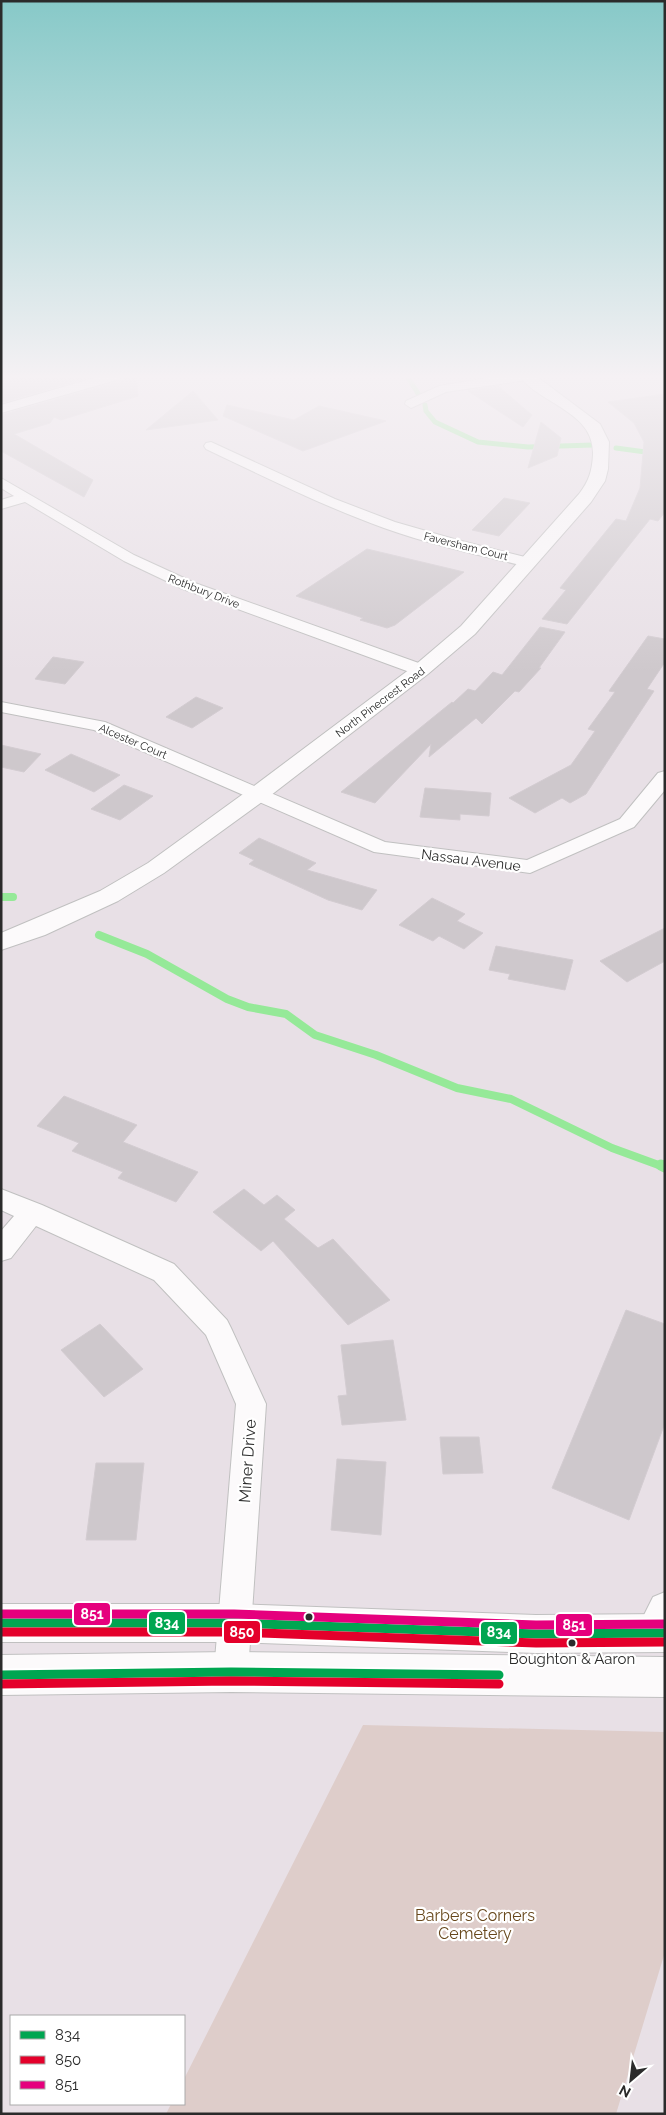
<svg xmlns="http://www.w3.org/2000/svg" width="666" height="2115" font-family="Raleway,sans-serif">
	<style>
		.cemetery { fill: #decdca }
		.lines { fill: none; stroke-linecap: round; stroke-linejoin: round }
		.stream-far2 { stroke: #95e998; stroke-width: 5 }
		.stream-far1 { stroke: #95e998; stroke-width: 8 }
		.stream { stroke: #95e998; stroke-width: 11 }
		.building { fill: #cec8cc; stroke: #d3ccd1 }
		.minor-casing { stroke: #c0c0c0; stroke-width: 2 }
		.tertiary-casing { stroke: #c0c0c0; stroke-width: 2 }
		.secondary-casing { stroke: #c0c0c0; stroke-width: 2 }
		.minor { fill: #fcfafb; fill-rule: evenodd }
		.tertiary { fill: #fcfafb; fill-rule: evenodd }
		.secondary { fill: #fcfafb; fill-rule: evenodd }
		.bus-1-casing { stroke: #fff; stroke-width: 13 }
		.bus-2-casing { stroke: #fff; stroke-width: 13 }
		.bus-3-casing { stroke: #fff; stroke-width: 13 }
		.bus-1 { stroke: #00a651; stroke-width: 9 }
		.bus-2 { stroke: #e4002b; stroke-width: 9 }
		.bus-3 { stroke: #e5007d; stroke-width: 9 }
		.bus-dot { fill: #2b2b2b; stroke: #fff; stroke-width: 2 }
		.labels { text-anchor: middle; stroke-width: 4.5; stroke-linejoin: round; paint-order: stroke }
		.far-street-label { font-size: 11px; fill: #2b2b2b; stroke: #fff }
		.street-label { font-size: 14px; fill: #2b2b2b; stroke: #fff }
		.near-bus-label { font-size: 15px; fill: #2b2b2b; stroke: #fff }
		.near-street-label { font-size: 16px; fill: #2b2b2b; stroke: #fff }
		.near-park-label { font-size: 16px; fill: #67471b; stroke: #fff }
		.line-badge { stroke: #fff; stroke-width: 2 }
		.badge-label { font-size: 14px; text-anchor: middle; font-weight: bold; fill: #fff }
	</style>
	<rect width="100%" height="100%" fill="#e8e0e6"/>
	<!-- cemetery -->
	<path class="cemetery" d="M363,1725l302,7v220l-49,162h-450l5,-10h13v-25z"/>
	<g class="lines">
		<!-- stream-far2 -->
		<g class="stream-far2">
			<path d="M407,376l12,19"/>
			<path d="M425,405l1,6 9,11 43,20 50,5 65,-2"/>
			<path d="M616,448l37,5"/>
		</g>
		<!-- stream-far1 -->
		<g class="stream-far1">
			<path d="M1,897h12"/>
			<path d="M99,935l48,19 80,45 21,8 38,7 29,21 61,20 81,33 54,11 101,49 52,19"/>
		</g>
		<!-- stream -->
		<path class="stream" d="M661,1165l4,2"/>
	</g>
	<!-- building -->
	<g class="building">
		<path d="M20,376h73l-92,27v-21z"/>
		<path d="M124,376h12l2,20 -77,24 -7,-3 -4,6 -36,11 79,46 -9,17 -83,-46v-36l120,-34z"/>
		<path d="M498,386l34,29 -9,12 -55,-36z"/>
		<path d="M193,391l25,29 -72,10z"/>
		<path d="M665,394v118l-7,9 -8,-2 -83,105 -25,-5 24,-29 -6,-2 56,-69 10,2 14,-33 4,-46 -10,-19 -26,-21z"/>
		<path d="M227,405l67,15 25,-14 67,15 -83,30 -80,-35z"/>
		<path d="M541,422l20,16 -4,18 -29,12z"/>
		<path d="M504,498l26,5 -31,33 -27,-6z"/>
		<path d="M367,549l97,23 -69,53 -8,3 -27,-8 3,-2 -67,-22z"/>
		<path d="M540,627l25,5 -26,36h2l-22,24 -4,-1 -33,33 -6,-6 -47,39 2,-13 -56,59 -34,-11 111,-90 1,1 15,-14 7,2 18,-19 9,3z"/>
		<path d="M648,636l17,3v23l-18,27 7,2 -68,103 -16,9 -8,-5 -27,15 -26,-15 62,-33 24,-34 -7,-2 27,-37 -6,-1z"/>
		<path d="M53,657l31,5 -19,22 -30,-5z"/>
		<path d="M196,697l27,11 -31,20 -26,-11z"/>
		<path d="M1,745l40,9 -17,18 -23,-5z"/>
		<path d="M71,754l49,21 -26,17 -49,-22z"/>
		<path d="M124,785l29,11 -33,24 -29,-11z"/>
		<path d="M425,788l66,5 -2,23 -29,-2v6l-40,-3z"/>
		<path d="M259,838l57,25 -9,7 70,20 -15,20 -34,-10 -79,-36 5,-4 -15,-7z"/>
		<path d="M432,898l33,16 -8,7 26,12 -19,16 -25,-13 -6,5 -34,-16z"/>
		<path d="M665,928v33l-38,21 -27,-21z"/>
		<path d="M496,946l77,14 -8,30 -57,-11 2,-5 -21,-4z"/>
		<path d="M64,1096l73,29 -14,17 75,30 -22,30 -58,-24 5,-6 -51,-21 7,-8 -42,-17z"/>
		<path d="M244,1189l20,16 13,-10 18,15 -11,9 34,29 15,-9 57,61 -42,25 -75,-84 -12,10 -48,-39z"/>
		<path d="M626,1310l39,14v99l-36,97 -77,-32z"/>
		<path d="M100,1324l43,45 -39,28 -43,-47z"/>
		<path d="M393,1340l13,80 -64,5 -4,-29 9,-1 -6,-50z"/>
		<path d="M440,1437h39l4,36 -40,1z"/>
		<path d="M337,1459l49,3 -5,73 -50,-5z"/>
		<path d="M96,1463h48l-8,77h-50z"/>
	</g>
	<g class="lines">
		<!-- minor casing -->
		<g class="minor-casing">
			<g id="minor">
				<path d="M101,376h21l-2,3 -119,34v-8z"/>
				<path d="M499,376h33l-6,4 -80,12 -35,16 -6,-4 1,-3 33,-15z"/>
				<path d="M211,442l124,57 60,23 59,17 79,20 3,3 -3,3 -5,2c-48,-12 -97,-22 -144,-39 -61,-22 -119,-51 -178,-79l-2,-3 2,-3z"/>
				<path d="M1,478l133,77 61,28 232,83 3,4 -3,4 -6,1 -6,-1 -232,-85 -59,-28 -99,-59 -24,7v-9l13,-4 -13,-8z"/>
				<path d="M1,702l104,20 280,120 142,18 93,-41 38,-46 7,-2v19l-31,37 -104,46 -156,-21 -280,-122 -93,-18z"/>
				<path d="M1,1189l41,16 132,59 53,56 4,8 35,76 -18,268 -5,12 -12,5 -12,-5 -5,-12 22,-268 -30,-69 -52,-55 -118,-54 -25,32 -10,3v-30l13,-15 -13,-6z"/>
				<path d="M665,1592v51l-13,6 -12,-5 -5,-11 18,-36z"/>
			</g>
		</g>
		<!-- tertiary casing -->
		<g class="tertiary-casing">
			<path id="tertiary" d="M519,376h17l64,48 9,18 -1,27 -3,12 -14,21 -116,132 -47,40 -162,125 -102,74 -46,28 -73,34 -44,15v-17l99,-42 48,-28 102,-74 164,-123 47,-40 118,-132c10,-13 13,-23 14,-39 2,-43 -51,-50 -74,-79z"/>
		</g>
		<!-- secondary casing -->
		<g class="secondary-casing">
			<g id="secondary">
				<path d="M1,1604h233l302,11 129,-1v38l-129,1 -302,-11h-233z"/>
				<path d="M231,1652l434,5v40l-434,-5 -230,3v-40z"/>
			</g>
		</g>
		<!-- minor -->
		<use href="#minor" class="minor"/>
		<!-- tertiary -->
		<use href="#tertiary" class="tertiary"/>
		<!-- secondary -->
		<use href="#secondary" class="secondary"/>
		<!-- bus-1 casing -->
		<g class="bus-1-casing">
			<g id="bus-1">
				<path d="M1,1623h233l302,11 129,-1"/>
				<path d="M1,1675l230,-3 268,3"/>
			</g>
		</g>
		<!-- bus-2 casing -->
		<g class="bus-2-casing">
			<g id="bus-2">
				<path d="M1,1632h233l302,11 129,-1"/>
				<path d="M1,1684l230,-3 268,3"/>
			</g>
		</g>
		<!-- bus-3 casing -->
		<g class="bus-3-casing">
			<path id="bus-3" d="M1,1614h233l302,11 129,-1"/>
		</g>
		<!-- bus-1 -->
		<use href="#bus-1" class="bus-1"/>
		<!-- bus-2 -->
		<use href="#bus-2" class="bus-2"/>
		<!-- bus-3 -->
		<use href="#bus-3" class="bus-3"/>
	</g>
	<!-- sky -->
	<linearGradient id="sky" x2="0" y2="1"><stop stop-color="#87c9c8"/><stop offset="0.56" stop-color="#f5f1f4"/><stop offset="1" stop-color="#f5f1f4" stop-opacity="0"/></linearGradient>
	<rect width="666" height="673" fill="url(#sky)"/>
	<!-- markers -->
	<g class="bus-dot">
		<circle cx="309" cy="1617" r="4.5"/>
		<circle cx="572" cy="1643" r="4.5"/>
	</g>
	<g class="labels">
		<!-- far-street labels -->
		<g class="far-street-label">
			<text transform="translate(466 546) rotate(14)" y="4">Faversham Court</text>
			<text transform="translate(204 591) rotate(21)" y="4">Rothbury Drive</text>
			<text transform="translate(380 702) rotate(-37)" y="4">North Pinecrest Road</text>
			<text transform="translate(133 741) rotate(23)" y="4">Alcester Court</text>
		</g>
		<!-- street labels -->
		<g class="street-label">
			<text transform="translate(471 860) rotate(7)" y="5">Nassau Avenue</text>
		</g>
		<!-- near-bus labels -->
		<g class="near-bus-label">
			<text x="572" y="1664">Boughton &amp; Aaron</text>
		</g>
		<!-- near-street labels -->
		<g class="near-street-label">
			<text transform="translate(247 1461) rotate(-86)" y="6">Miner Drive</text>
		</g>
		<!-- near-park labels -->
		<g class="near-park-label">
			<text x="475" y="1921">Barbers Corners<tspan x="475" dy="18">Cemetery</tspan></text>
		</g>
	</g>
	<g class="line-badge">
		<rect x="73" y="1602" width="38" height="24" rx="5" fill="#e5007d"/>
		<rect x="148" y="1611" width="38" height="24" rx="5" fill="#00a651"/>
		<rect x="555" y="1613" width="38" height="24" rx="5" fill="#e5007d"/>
		<rect x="223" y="1620" width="38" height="24" rx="5" fill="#e4002b"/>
		<rect x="480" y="1621" width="38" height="24" rx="5" fill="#00a651"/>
	</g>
	<g class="badge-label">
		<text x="92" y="1619">851</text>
		<text x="167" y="1628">834</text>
		<text x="574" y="1630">851</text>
		<text x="242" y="1637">850</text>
		<text x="499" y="1637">834</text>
	</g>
	<!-- border -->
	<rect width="666" height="2115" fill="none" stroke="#2b2b2b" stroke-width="5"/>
	<!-- legend -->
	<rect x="10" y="2015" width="175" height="90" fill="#ffffff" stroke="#aaaaaa"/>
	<rect x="20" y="2031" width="25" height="8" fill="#00a651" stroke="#aaaaaa"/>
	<text x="55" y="2040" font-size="15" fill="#2b2b2b">834</text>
	<rect x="20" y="2056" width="25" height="8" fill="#e4002b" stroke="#aaaaaa"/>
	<text x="55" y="2065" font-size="15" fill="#2b2b2b">850</text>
	<rect x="20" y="2081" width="25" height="8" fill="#e5007d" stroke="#aaaaaa"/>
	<text x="55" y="2090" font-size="15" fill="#2b2b2b">851</text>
	<!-- north arrow -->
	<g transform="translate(631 2080) rotate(208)" stroke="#ffffff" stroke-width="4" paint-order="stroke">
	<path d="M0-4L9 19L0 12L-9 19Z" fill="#2b2b2b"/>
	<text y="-8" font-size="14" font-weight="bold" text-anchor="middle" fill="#2b2b2b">N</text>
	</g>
</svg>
